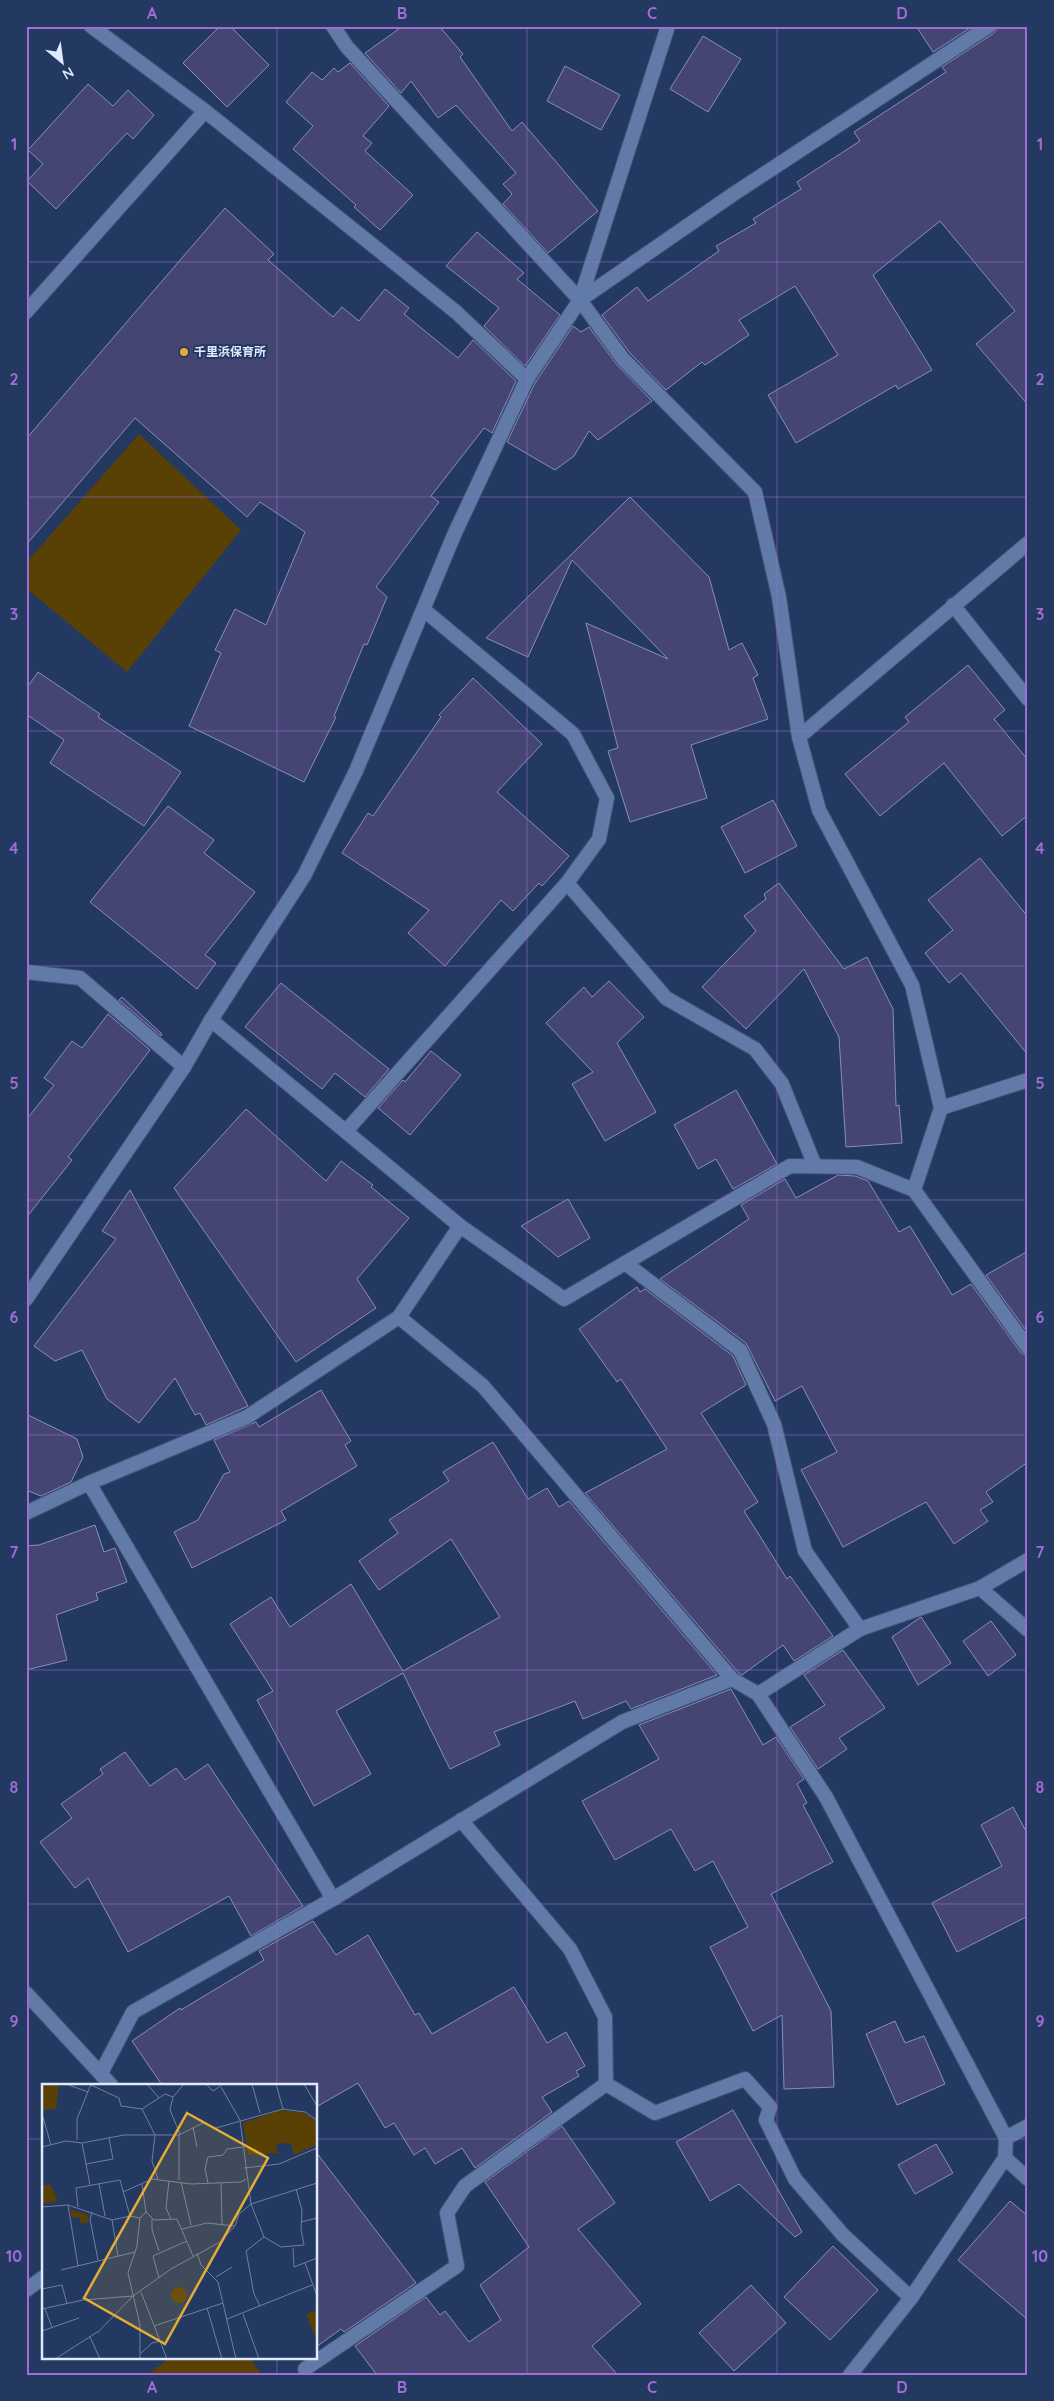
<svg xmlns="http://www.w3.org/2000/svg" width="1054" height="2401" font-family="Quicksand,'Noto Sans JP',sans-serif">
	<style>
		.green { fill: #594005 }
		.building { fill: #454574; stroke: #8a8cc0 }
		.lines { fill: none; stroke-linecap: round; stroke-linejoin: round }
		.service-casing { stroke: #425475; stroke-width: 16 }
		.minor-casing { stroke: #425475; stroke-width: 16 }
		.service { stroke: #617aa8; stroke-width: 14 }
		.minor { stroke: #617aa8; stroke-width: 14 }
		.grid { fill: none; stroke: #9e6ed5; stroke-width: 1; stroke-opacity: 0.55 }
		.poi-dot { fill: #e4ad35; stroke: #233961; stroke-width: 2 }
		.labels { text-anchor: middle; stroke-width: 4; stroke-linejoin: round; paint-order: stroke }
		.poi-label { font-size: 12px; font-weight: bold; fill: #dfeaff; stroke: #233961; text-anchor: start }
		.inset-road { fill: none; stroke: #6e80a0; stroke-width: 1 }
		.view { fill: #e4ad35; fill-opacity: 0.15; stroke: #e4ad35; stroke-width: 2.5 }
		.inset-edge { fill: none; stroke: #dfeaff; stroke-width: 2.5 }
		.neatline { fill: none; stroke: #9e6ed5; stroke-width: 2 }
		.grid-label { font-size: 16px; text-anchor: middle; font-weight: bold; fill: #9e6ed5 }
	</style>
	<rect width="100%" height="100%" fill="#233961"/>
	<!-- green -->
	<g class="green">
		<path d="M139,434l102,96 -114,142 -101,-84v-25z"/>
		<path d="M171,2357h78l13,18h-115z"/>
	</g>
	<!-- building -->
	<g class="building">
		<path d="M220,26h10l39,39 -42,42 -44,-44z"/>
		<path d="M403,26h36l24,28 -3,3 52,74 10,-9 76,89 -50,42 -45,-49 9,-10 -9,-10 13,-11 -60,-68 -18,13 -27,-37 -10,12 -36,-40z"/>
		<path d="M916,26h57l-40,26z"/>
		<path d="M998,26h30v379l-52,-61 39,-33 -75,-90 -67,54 59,95 -34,19 -2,-4 -100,58 -28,-48 70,-40 -43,-69 -56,34 10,15 -44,30 -3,-3 -36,28 -36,-37 -28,-38 35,-28 11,14 71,-50 -3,-5 40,-23 -3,-4 48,-30 -4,-7 63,-41 -6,-9 92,-60 -4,-5 52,-34z"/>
		<path d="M703,36l38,23 -33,53 -38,-23z"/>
		<path d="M350,63l39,43 -26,30 9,7 -7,8 48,44 -33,35 -26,-23 2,-2 -63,-56 20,-23 -27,-24 26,-30 10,8 12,-12 4,4z"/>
		<path d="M565,66l55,29 -19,35 -54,-29z"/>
		<path d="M88,84l25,22 15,-16 26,25 -21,24 -6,-6 -71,76 -29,-28 16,-17 -15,-14z"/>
		<path d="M225,208l49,46 -6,6 65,57 9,-10 17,14 26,-32 24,19 -5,6 54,44 15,-18 43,41 -24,52 -8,-5 -53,68 8,6 -63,85 11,10 -20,48 -3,-1 -30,72 2,1 -32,65 -115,-56 32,-73 -6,-3 20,-41 31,16 39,-93 -45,-30 -13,15 -112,-99 -109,127v-106z"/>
		<path d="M477,232l47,41 -7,6 43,36 -35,51 -41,-40 15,-18 -53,-42z"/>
		<path d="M573,326l8,6 8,-5 28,38 35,36 -54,39 -9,-9 -15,25 -19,14 -48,-28 28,-59z"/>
		<path d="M630,497l79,80 20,73 13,-7 16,32 -5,3 15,41 -77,26 16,53 -77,24 -22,-71 10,-3 -32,-125 82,36 -96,-99 -44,97 -42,-19z"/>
		<path d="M968,665l37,45 -11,9 34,41v55l-26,21 -58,-73 -64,53 -35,-42 64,-52 -4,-5z"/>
		<path d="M38,672l62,42 -2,3 83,55 -37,54 -94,-63 14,-23 -38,-26v-25z"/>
		<path d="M473,678l69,66 -45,48 72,64 -27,30 -3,-3 -26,28 -12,-11 -56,66 -37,-33 21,-23 -87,-57 26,-40 5,3 68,-99 -2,-2z"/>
		<path d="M773,800l24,46 -52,27 -24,-46z"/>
		<path d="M168,806l46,34 -10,13 51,39 -50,63 11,8 -19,26 -107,-87z"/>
		<path d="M980,858l48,59v138l-67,-82 -12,10 -24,-30 28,-23 -25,-30z"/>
		<path d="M779,883l65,86 23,-12 26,52 3,97 3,-1 3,38 -56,4 -7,-110 -35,-68 -58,60 -44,-42 54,-56 -12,-15 22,-17 -2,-5z"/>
		<path d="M609,981l35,36 -27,26 39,69 -51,29 -33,-57 21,-12 -47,-49 38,-36 8,10z"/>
		<path d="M281,983l108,86 -24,28 -30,-24 -13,16 -77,-62z"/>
		<path d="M122,997l40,37 -1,2 -42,-36z"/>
		<path d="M108,1014l42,36 -82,107 4,3 -46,58v-98l28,-35 -10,-7 28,-37 10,7z"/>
		<path d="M431,1051l30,24 -51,60 -32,-27 25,-28 2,2z"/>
		<path d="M736,1090l41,74 -44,25 -17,-30 -18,10 -24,-44z"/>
		<path d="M246,1109l80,72 15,-20 32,24 -2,2 38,31 -52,61 19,29 -80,54 -122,-174z"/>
		<path d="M838,1175l17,1 13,5 31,51 11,-6 42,69 19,-11 50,69 7,4v105l-42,30 7,10 -13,8 8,11 -34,23 -28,-42 -83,45 -42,-77 36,-18 -35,-66 -27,15 -29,-58 -86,-64 89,-60 -8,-14 44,-26 11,19z"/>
		<path d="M130,1190l118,216 -42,19 -6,-12 -5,2 -20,-37 -36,45 -32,-24 -25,-49 -27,11 -21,-15 82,-107 -14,-8z"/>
		<path d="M568,1199l22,39 -32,19 -37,-31z"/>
		<path d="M1028,1251v82l-42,-58z"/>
		<path d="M637,1287l3,5 5,-3 88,67 13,29 -45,28 57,89 -14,9 43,68 3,-3 43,60 -39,25 -11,-16 -41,30 -4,-3 -153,-179 82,-44 -46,-70 -4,3 -38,-53z"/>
		<path d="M321,1390l30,51 -6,4 12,21 -76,45 5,9 -94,48 -18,-36 24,-12 26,-46 6,-2 -16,-32 42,-18 3,5z"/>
		<path d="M26,1414l51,25 6,18 -12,25 -30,14 -15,-6z"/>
		<path d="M493,1442l35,57 19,-11 12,19 10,-6 148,174 -86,34 -5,-8 -43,18 -8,-18 -81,31 6,13 -50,24 -47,-96 -67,38 35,63 -57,32 -57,-106 16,-9 -43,-67 41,-27 19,30 61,-43 52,87 97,-54 -49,-78 -72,51 -20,-29 39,-28 -9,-13 60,-39 -6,-9z"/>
		<path d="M95,1525l9,27 11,-4 12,34 -31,11 2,7 -42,15 11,45 -41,10v-124l13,-1z"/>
		<path d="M921,1617l30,46 -33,22 -26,-48z"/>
		<path d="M991,1621l25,34 -28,21 -25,-35z"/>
		<path d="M843,1650l42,58 -46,30 8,11 -29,20 -28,-42 35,-22 -21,-30z"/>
		<path d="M731,1689l32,56 13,-8 28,42 -7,5 10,19 -4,2 30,57 -62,32 60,117 3,76 -50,2 -2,-74 -29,16 -43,-84 38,-20 -35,-66 -18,10 -24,-42 -56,31 -33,-59 77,-42 -20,-34z"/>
		<path d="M125,1752l25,34 26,-18 9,12 23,-16 95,142 -52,30 -22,-40 -101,56 -40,-74 -13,10 -35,-46 32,-24 -11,-14 42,-30 -3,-5z"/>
		<path d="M1013,1807l15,28v81l-71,36 -25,-49 70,-37 -21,-41z"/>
		<path d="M313,1921l23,34 32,-20 47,80 4,-2 13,21 82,-47 33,56 19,-11 19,34 -9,5 3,5 -37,21 10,15 -77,56 -13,-20 -27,16 -10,-16 -11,7 -20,-32 -9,5 -27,-45 -42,24v-22h-154l-30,-44 48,-33 1,2 83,-50 -5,-9z"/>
		<path d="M895,2021l10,22 19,-7 21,48 -48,21 -31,-71z"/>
		<path d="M733,2110l69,122 -7,5 -56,-53 -29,17 -34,-59z"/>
		<path d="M562,2126l53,77 -37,26 63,75 -49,42 26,29h-241l-22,-29 71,-49 14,18 5,-4 24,31 32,-22 -21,-35 49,-38 -44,-65z"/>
		<path d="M936,2144l17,29 -38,21 -17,-29z"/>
		<path d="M316,2152l100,131 -72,49 -3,-3 -25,18z"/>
		<path d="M1010,2201l18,15v104l-70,-60z"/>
		<path d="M833,2246l45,44 -48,50 -46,-43z"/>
		<path d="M751,2285l35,38 -52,48 -35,-38z"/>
	</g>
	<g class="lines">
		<!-- service casing -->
		<g class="service-casing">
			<path id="service" d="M606,2084l49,29 90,-34 25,28 -4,13"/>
		</g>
		<!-- minor casing -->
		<g class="minor-casing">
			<g id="minor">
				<path d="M91,26l114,85 251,201 71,67"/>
				<path d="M333,26l14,21 233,253 43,59 132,133 24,105 20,140 20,73 93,175 29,123 -27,82"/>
				<path d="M580,300l152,-105 257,-169"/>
				<path d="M26,312l179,-201"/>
				<path d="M953,605l75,94"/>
				<path d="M799,737l229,-194"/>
				<path d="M567,883l99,115 89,51 27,35 33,82"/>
				<path d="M26,972l54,6 104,89"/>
				<path d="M211,1020l249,206 104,73 226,-133 67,1 57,23 114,158"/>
				<path d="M941,1108l87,-28"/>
				<path d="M346,1131l221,-248 32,-44 8,-41 -34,-64 -149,-124"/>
				<path d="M625,1263l115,87 34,74 31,127 55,78"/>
				<path d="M26,1299l158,-232 27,-47 93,-144 52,-105 98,-236 73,-156 53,-79 88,-274"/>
				<path d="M399,1317l84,69 249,293"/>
				<path d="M89,1483l244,416"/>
				<path d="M26,1513l63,-30 158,-66 152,-100 61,-91"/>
				<path d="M980,1588l48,42"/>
				<path d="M758,1694l68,103 180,341"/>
				<path d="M26,1993l85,92"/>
				<path d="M101,2073l32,-61 200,-113 289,-177 110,-43 26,15 102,-65 120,-41 48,-28"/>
				<path d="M766,2120l29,59 48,56 68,63"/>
				<path d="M1005,2158l23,21"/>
				<path d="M26,2290l18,-13"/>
				<path d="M305,2369l152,-103 -10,-53 18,-27 141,-102 -1,-67 -35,-68 -109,-129"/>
				<path d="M850,2375l61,-77 94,-140 1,-20 22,-12"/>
			</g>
		</g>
		<!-- service -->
		<use href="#service" class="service"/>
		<!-- minor -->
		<use href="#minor" class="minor"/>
	</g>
	<!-- grid -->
	<path class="grid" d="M277,26v2059M527,26v2349M777,26v2349M26,262h1002M26,497h1002M26,731h1002M26,966h1002M26,1200h1002M26,1435h1002M26,1670h1002M26,1904h1002M26,2139h18M316,2139h712M277,2357v18"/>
	<!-- markers -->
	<circle class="poi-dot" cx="184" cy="352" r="5"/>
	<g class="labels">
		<!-- poi labels -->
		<g class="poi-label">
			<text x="194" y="356">千里浜保育所</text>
		</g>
	</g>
	<!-- overview -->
	<g transform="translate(42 2084)">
		<rect width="275" height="275" fill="#233961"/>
		<path d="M0,0h17l-3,25 -14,1zM238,26l24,3 9,5 4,4 -1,23 -22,10 -3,-12 -15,1 2,9 -30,2 -5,-32zM0,101h9l7,16 -16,3zM28,125l18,6v8h-7l-2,-6 -7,1zM129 211a8 8 0 1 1 16 0a8 8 0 1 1-16 0ZM275,226v31l-11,-27z" fill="#594005"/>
		<path class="inset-road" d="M24,0l22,8M105,0l12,14M164,0l7,7 10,-7M210,0l8,29M234,0l7,25M262,0l13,22M49,1l28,13 2,8 21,3 23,-15 8,3 11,-13M179,3l19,33 11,84 13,33 17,10 23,-2 -3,-16 1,-19 -6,-21M131,13l-3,13 10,24M100,25l13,26 -3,26 6,18M1,33l8,28M151,43l4,20M137,51v45M35,56v-21l14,-35M40,59l8,42M0,63l24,-6 16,2 42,-8h55l24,-12 13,5 67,-19 22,3 12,8M44,80l27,-5 -4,-21M202,84l35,-4 38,-16M127,97l-3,27 5,11M139,98l10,43M166,99l-3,-14 3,-12 15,-2 4,-6 16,-2M179,99l1,42M57,100l6,32M100,100l4,28 8,8 23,-1 16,37M81,108l29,-13 39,5 50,-2 5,-3M26,121l10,61M0,123l26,-2 44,15 18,-4 10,2M36,123l-2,-19 44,-8 10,36M50,128l-2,7 8,41M110,135v11l7,21M70,136l6,36M259,138l16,-4M140,145l25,-6 28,3M251,164l1,19 23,-9M155,169l4,12 17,17 18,77M263,179l12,33M19,186l74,-18M174,193l16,-10M117,194l-6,-22 34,-15M0,205l20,-4 5,19M99,208l26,67M218,222l-6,-12 -8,-43 18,-14M165,224l15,51M0,225l41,-9 50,-4M3,225l7,18M201,230l16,45M185,235l85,-34M112,242l69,-23M0,247l37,-13M48,253l10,22M99,269l11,-10 9,-2M13,275l44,-28 34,-35 38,-27 49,-27 15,-16 4,-12 12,-10 66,-21M98,275v-34l-12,-52 9,-27 3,-28 6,-6"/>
		<path class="view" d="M145,29l81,45 -103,186 -81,-46z"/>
		<rect width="275" height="275" class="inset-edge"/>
	</g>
	<!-- border -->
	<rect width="1054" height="2401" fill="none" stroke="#233961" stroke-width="55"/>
	<!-- north arrow -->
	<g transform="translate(62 62) rotate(151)" stroke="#233961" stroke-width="4" paint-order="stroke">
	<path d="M0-4L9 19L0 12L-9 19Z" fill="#dfeaff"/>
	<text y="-8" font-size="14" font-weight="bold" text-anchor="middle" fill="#dfeaff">N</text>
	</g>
	<rect x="28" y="28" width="998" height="2346" class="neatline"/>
	<g class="grid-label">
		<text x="152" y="19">A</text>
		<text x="402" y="19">B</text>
		<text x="652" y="19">C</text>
		<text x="902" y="19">D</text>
		<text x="14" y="150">1</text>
		<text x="1040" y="150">1</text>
		<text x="14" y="385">2</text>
		<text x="1040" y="385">2</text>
		<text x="14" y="620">3</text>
		<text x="1040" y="620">3</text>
		<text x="14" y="854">4</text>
		<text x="1040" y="854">4</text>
		<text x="14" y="1089">5</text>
		<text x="1040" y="1089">5</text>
		<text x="14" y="1323">6</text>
		<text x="1040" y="1323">6</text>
		<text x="14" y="1558">7</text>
		<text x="1040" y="1558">7</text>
		<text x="14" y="1793">8</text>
		<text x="1040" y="1793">8</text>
		<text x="14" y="2027">9</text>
		<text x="1040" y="2027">9</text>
		<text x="14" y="2262">10</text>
		<text x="1040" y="2262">10</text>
		<text x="152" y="2393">A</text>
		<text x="402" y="2393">B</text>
		<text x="652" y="2393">C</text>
		<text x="902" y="2393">D</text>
	</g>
</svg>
